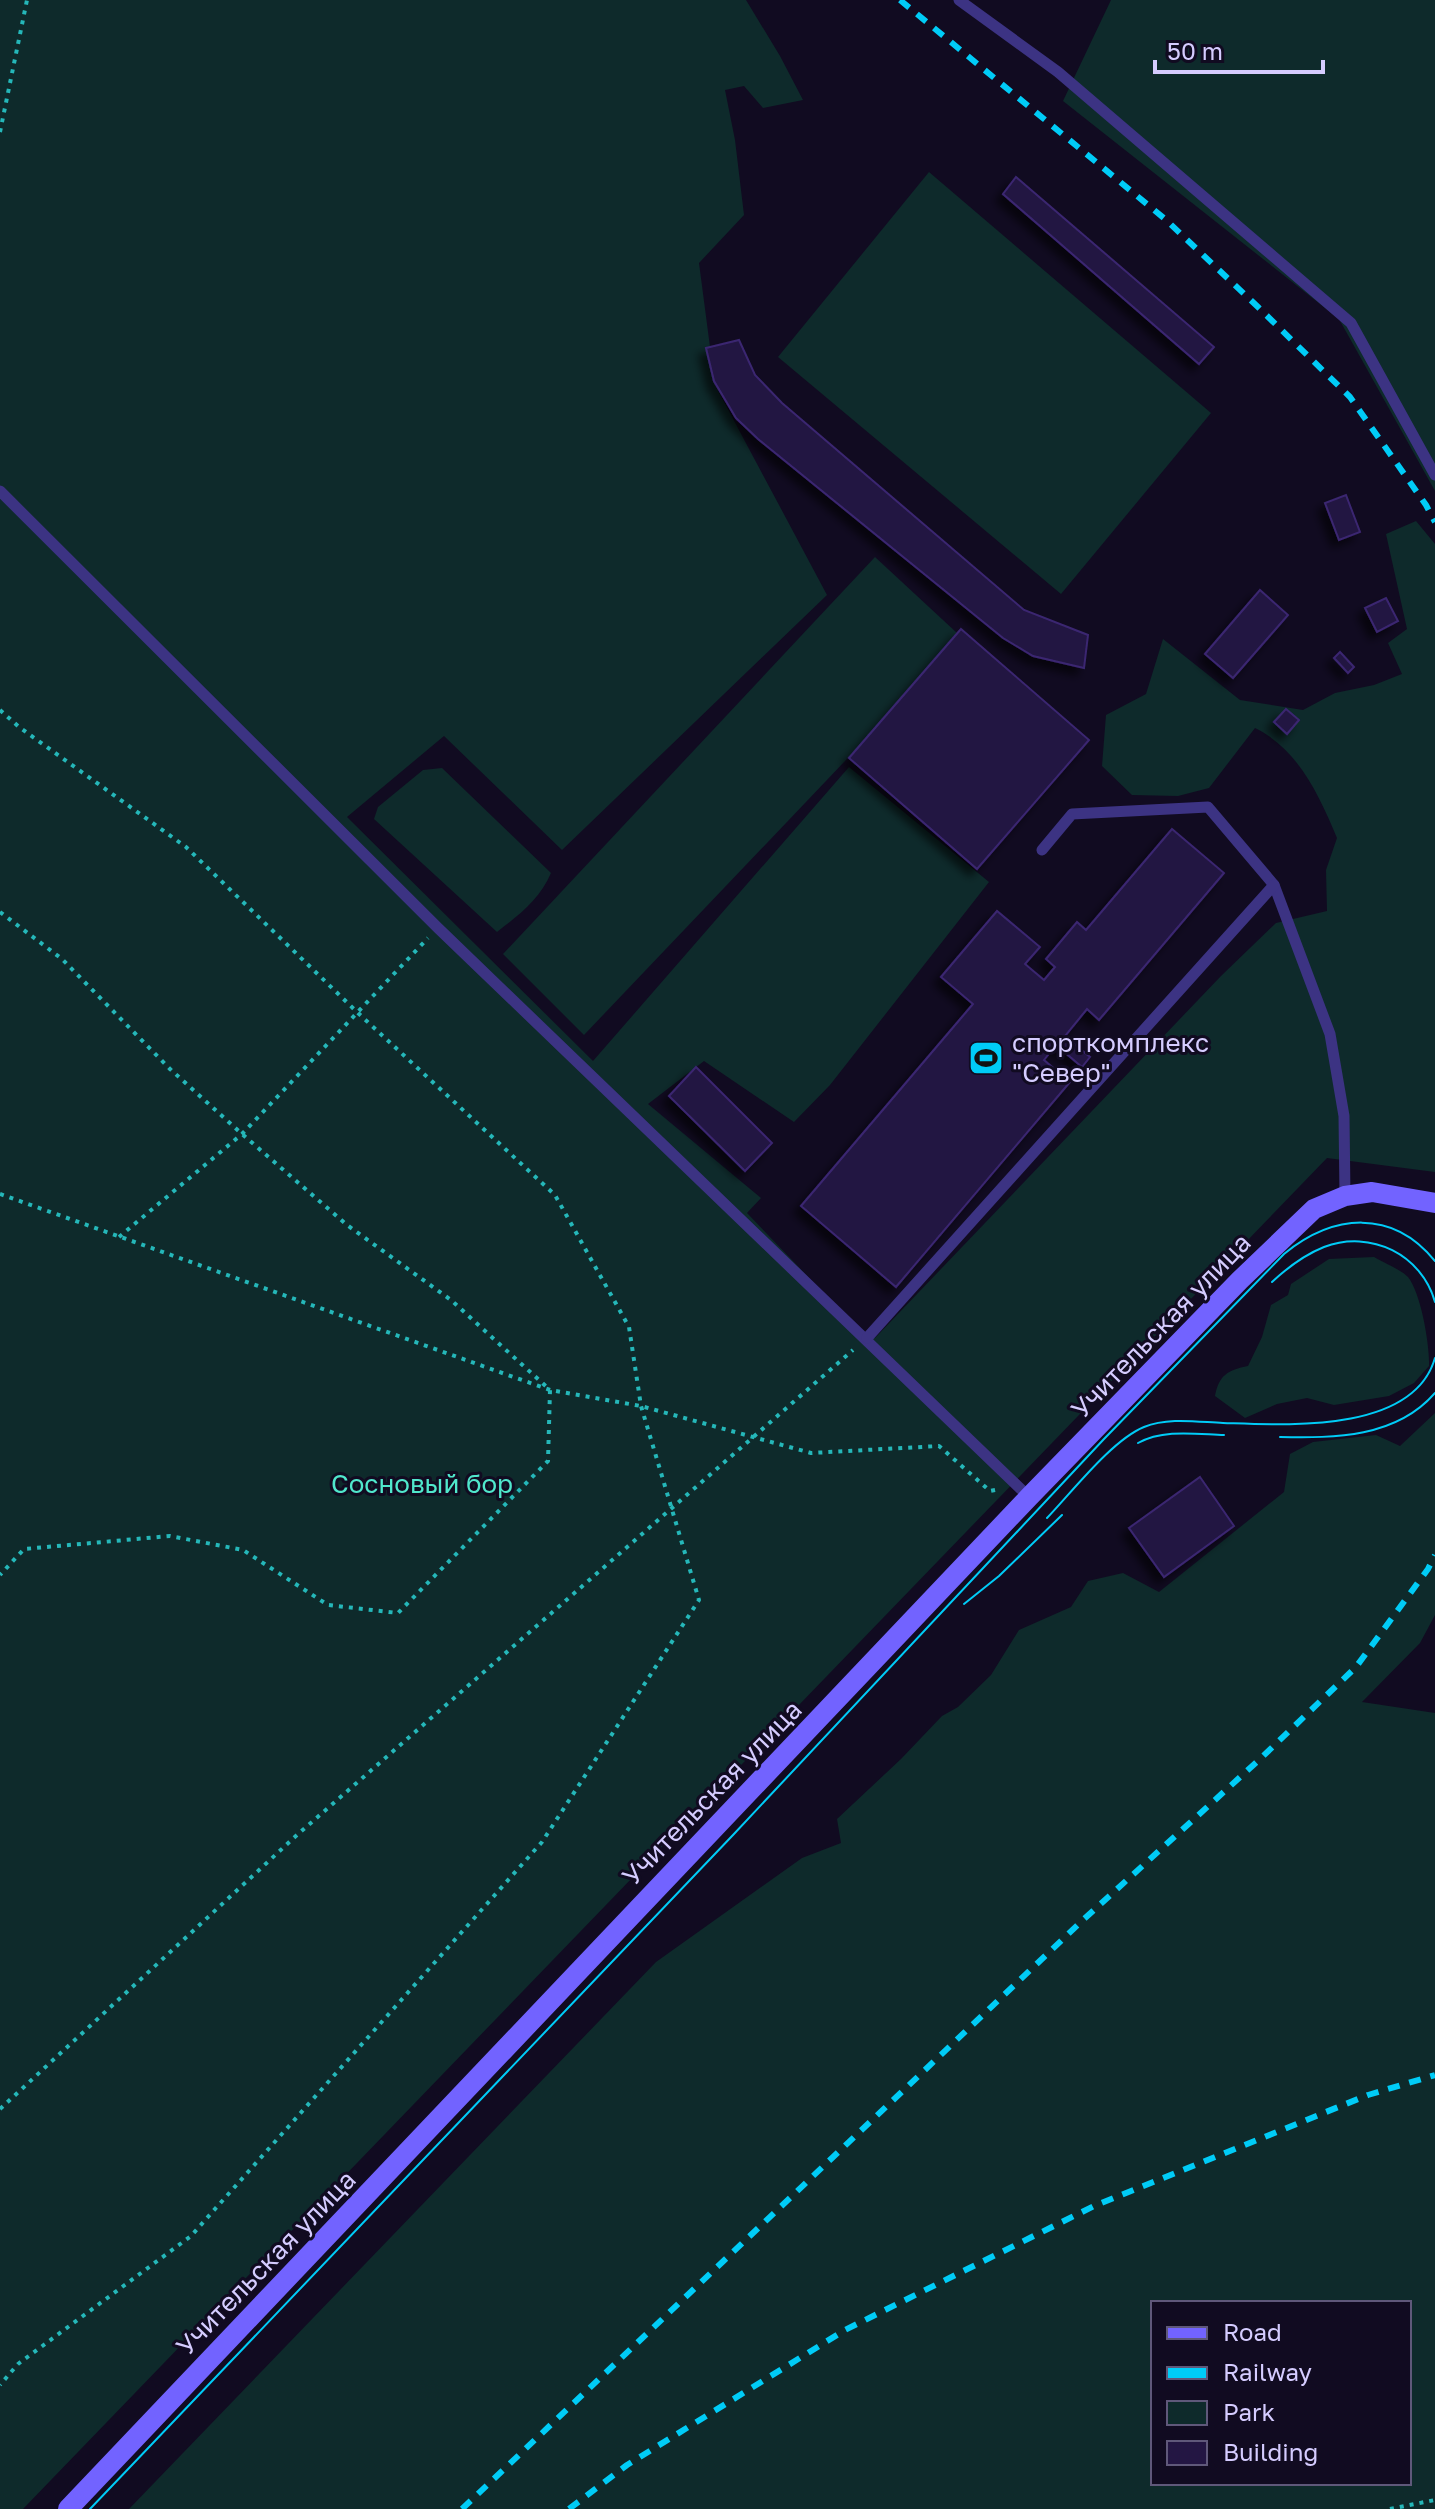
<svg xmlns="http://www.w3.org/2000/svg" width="1435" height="2509" font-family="'Golos Text',sans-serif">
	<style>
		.green { fill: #0e2a2b; fill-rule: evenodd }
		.building { fill: #231643; stroke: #3b2771; stroke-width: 2; filter: url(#shadow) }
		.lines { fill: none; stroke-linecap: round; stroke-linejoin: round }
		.path { stroke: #25b7b9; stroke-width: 4; stroke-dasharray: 4 6; stroke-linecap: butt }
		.service { stroke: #3c3383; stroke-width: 11 }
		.secondary { stroke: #7263ff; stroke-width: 20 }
		.tram { stroke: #00ccf7; stroke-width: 2 }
		.rail { stroke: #00ccf7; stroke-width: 6; stroke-dasharray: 12 10; stroke-linecap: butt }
		.labels { text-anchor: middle; stroke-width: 6; stroke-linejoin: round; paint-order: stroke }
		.poi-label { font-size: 26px; fill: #d5ccff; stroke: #110b21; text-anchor: start }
		.street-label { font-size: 26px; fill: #d5ccff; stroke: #110b21 }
		.park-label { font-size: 26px; fill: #50e7cc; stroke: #110b21 }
	</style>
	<defs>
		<filter id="shadow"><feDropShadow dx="-7" dy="7" stdDeviation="4" flood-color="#0009"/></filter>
	</defs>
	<rect width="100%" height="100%" fill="#110b21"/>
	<!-- green -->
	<g class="green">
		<path d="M0,0h746l34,56 23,44 -40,8 -19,-22 -19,4 10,50 9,75 -45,48 16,122 112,210 -265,255 -118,-114 -97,81 246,244 256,-294 140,115 -159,203 -36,37 -90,-61 -56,43 113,94 -14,15 112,117 16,8 346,-362 55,-53 51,-12 -1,-41 11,-32c-18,-43 -39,-89 -82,-110l-46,60 -31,8 -46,-1 -30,-29 4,-51 40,-21 17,-55 77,61 63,10 32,-17 39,-8 28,-11 -14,-31 19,-14 -21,-95 30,-13 19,23v628l-108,-14 -1304,1351h-23z"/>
		<path d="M1111,0h324v491l-96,-172 -276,-218z"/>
		<path d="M929,172l282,241 -150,181 -283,-237z"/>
		<path d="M875,557l82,76 -92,107 -281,295 -81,-81z"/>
		<path d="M442,768l109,105c-11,26 -32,42 -54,59l-123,-113 4,-12 45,-37z"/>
		<path d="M1374,1257c10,6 26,12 34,20 13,16 22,69 21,89l-15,17 -25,13 -55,9 -27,-7 -30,6 -32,14 -30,-22c4,-21 13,-26 33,-30l14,-29 9,-32 17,-10 3,-11 38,-25z"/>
		<path d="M1435,1413v202l-15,28 -58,59 73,11v796h-1306l527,-547 146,-104 39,-15 -4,-24 64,-60 41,-43 16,-9 33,-32 28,-45 52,-23 17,-26 35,-8 36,19 125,-100 6,-38 23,-12 63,-7 24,11zM1153,2303h256v180h-256z"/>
	</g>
	<!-- building -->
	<g class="building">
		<path d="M1016,177l198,170 -15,17 -196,-170z"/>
		<path d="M739,340l16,35 27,28 242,207 64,25 -4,33 -51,-12 -30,-18 -245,-199 -22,-21 -22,-37 -8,-33z"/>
		<path d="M1346,495l14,37 -21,8 -14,-37z"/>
		<path d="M1260,590l28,25 -55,63 -28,-24z"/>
		<path d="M1386,598l12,23 -21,11 -12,-24z"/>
		<path d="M961,629l128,111 -112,129 -128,-111z"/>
		<path d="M1340,652l14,15 -6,6 -14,-15z"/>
		<path d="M1286,709l13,11 -12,14 -13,-12z"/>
		<path d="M1172,829l52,44 -125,147 -12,-11 -22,27 25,21 -8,10 -26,-22 -12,15 26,22 -174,205 -95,-81 172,-202 -32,-27 56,-66 43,36 -15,17 19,16 11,-13 -9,-8 31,-37 9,8z"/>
		<path d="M696,1067l76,76 -27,28 -76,-75z"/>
		<path d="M1200,1477l34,49 -70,51 -35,-49z"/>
	</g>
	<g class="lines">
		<!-- path -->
		<g class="path">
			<path d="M0,132l27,-132"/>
			<path d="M0,710l19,17 167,120 172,166 197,182 74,132 12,79 58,194 -157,242 -351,394 -173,128 -18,21"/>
			<path d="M0,912l62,47 108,110 72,65 105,91 104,75 99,90 -2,71 -150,152 -70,-8 -85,-55 -73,-14 -146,13 -24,26"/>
			<path d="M0,1194l550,196 91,16 170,47 128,-7 51,45 10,-2"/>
			<path d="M119,1237l123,-103 186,-196"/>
			<path d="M0,2109l297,-274 556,-485"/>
			<path d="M1390,2509l45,-9"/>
		</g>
		<!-- service -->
		<g class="service">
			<path d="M959,0l99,72 293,251 84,152"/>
			<path d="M0,491l438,437 591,569"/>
			<path d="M1042,850l30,-36 136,-7 66,78 56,149 14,82 1,80"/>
			<path d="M867,1338l407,-453"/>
		</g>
		<!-- secondary -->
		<path class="secondary" d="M68,2509l961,-1012 211,-217 74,-71 31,-13 27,-4 63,11"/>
		<!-- tram -->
		<g class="tram">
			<path d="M1272,1282c15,-14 32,-27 52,-35 47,-18 98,8 111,55"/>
			<path d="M1280,1437c55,1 116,1 155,-44"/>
			<path d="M1138,1443c25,-14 57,-9 86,-8"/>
			<path d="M1047,1518c25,-26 65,-78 97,-91 24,-10 54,-5 79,-4 62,2 190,11 212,-65"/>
			<path d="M964,1604l35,-28 63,-61"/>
			<path d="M90,2509l643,-674 371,-396 180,-185c49,-40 108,-46 151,7"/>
		</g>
		<!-- rail -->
		<g class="rail">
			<path d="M900,0l265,219 93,88 92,90 76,108 9,17"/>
			<path d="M462,2509l621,-589 177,-161 96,-92 72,-98 7,-14"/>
			<path d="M569,2509l58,-44 218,-135 249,-124 274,-111 67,-20"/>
		</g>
	</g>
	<!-- icons -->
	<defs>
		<g id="stadium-square" transform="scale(1.8)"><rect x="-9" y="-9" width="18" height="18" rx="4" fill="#00ccf7" stroke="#110b21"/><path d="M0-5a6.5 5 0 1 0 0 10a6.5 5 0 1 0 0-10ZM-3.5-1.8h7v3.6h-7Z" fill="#111"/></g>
	</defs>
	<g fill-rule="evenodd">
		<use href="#stadium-square" x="986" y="1058"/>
	</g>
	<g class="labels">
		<!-- poi labels -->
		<g class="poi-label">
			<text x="1012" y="1052">спорткомплекс<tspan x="1012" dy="30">"Север"</tspan></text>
		</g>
		<!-- street labels -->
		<g class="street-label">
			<text transform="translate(1161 1326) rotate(-46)" y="9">Учительская улица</text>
			<text transform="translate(712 1793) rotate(-46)" y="9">Учительская улица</text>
			<text transform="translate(266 2263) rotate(-46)" y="9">Учительская улица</text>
		</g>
		<!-- park labels -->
		<g class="park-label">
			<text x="422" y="1493">Сосновый бор</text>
		</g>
	</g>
	<!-- legend -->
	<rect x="1151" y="2301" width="260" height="184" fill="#110b21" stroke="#5f587a" stroke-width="2"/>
	<rect x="1167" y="2327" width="40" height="12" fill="#7263ff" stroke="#5f587a" stroke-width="2"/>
	<text x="1223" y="2341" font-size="24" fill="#d5ccff">Road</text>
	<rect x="1167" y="2367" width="40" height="12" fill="#00ccf7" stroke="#5f587a" stroke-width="2"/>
	<text x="1223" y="2381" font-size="24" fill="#d5ccff">Railway</text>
	<rect x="1167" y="2401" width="40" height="24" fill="#0e2a2b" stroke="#5f587a" stroke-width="2"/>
	<text x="1223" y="2421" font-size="24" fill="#d5ccff">Park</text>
	<rect x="1167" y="2441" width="40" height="24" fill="#231643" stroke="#5f587a" stroke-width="2"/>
	<text x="1223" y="2461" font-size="24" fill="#d5ccff">Building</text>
	<!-- scale -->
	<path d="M1155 60v12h168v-12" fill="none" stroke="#d5ccff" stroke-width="4"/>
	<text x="1167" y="60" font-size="24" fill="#d5ccff" stroke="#110b21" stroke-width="6" paint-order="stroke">50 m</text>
</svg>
